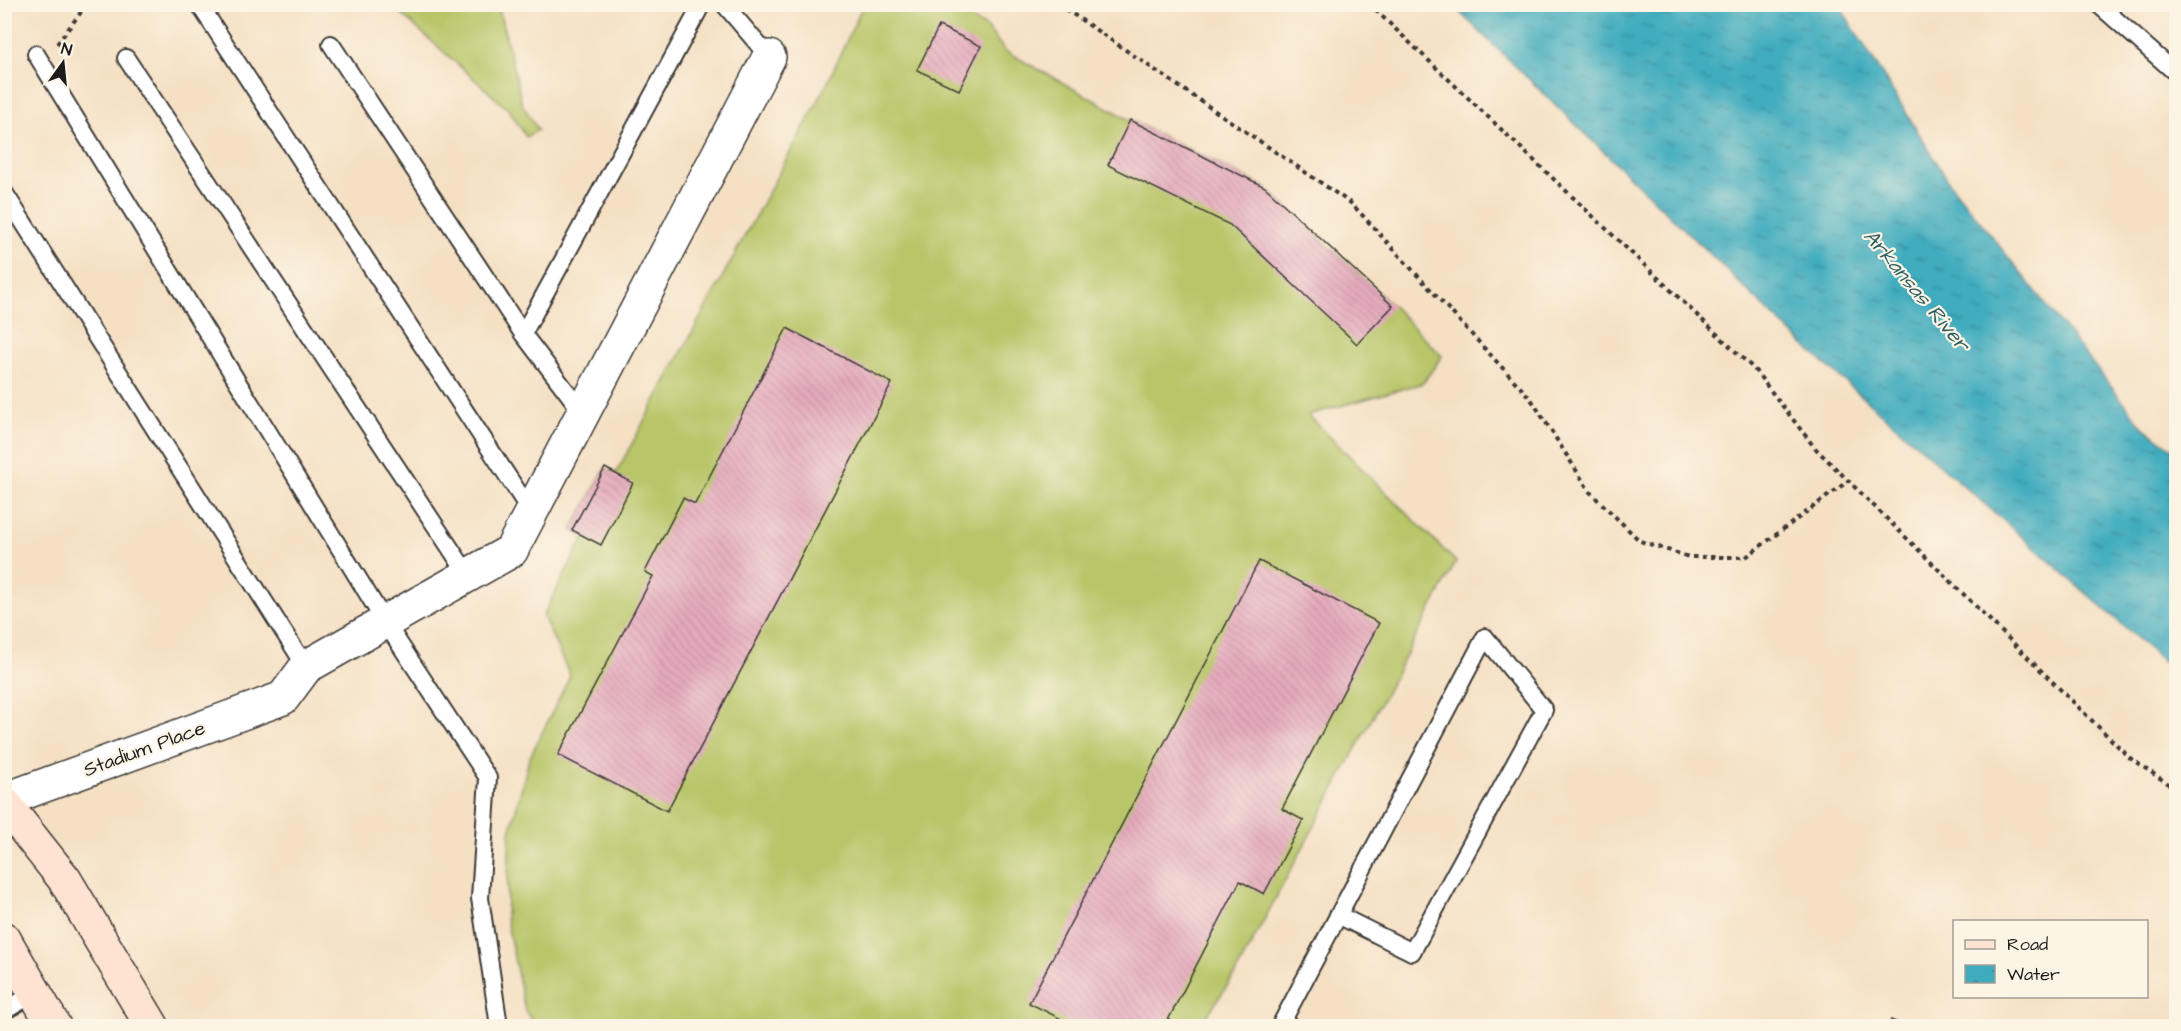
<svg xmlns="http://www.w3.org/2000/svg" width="2181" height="1031" font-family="'Architects Daughter',sans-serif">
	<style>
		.grass { fill: #b8c567; stroke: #6a7042; stroke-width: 1.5 }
		.water { fill: url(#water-ripples); stroke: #2e646d; stroke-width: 1.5 }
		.building { fill: url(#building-back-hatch) }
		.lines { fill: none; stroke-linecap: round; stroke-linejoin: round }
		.lane-casing { stroke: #3d3935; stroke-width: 20 }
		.street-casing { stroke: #3d3935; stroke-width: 36 }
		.secondary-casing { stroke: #3d3935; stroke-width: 36 }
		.path { stroke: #3d3935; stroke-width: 4; stroke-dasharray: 4.5 4.5; stroke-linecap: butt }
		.lane { stroke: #fff; stroke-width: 16 }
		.street { stroke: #fff; stroke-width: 33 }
		.secondary { stroke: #fee3d2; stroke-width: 33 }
		.labels { text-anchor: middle; stroke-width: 4.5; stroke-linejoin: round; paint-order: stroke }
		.street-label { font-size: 20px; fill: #1c1c1c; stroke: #fcf5e5 }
		.water-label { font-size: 21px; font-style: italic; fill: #2c5d65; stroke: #fcf5e5 }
	</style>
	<defs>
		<pattern id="water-ripples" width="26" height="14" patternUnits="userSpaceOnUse" patternTransform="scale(1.5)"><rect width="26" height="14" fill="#3facbe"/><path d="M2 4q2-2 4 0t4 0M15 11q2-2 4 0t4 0" fill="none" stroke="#348b9a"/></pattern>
		<pattern id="building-back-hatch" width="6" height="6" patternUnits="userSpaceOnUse" patternTransform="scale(1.5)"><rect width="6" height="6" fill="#e5aabd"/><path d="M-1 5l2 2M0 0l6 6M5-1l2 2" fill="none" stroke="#c492a2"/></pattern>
	</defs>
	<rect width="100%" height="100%" fill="#fcf5e5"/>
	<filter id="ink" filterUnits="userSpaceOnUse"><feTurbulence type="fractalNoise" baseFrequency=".0167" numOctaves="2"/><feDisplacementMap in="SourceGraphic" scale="12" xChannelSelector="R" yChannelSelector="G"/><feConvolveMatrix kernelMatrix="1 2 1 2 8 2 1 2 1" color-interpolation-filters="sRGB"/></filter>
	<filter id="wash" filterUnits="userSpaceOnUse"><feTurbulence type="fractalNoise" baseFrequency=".008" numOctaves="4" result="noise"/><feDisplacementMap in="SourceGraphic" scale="24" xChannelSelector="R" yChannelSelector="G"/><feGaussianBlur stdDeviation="1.35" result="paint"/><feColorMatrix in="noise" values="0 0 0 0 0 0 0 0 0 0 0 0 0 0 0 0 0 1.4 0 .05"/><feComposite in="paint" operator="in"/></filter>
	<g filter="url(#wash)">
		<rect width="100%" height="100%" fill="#f5e0c4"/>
		<!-- grass -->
		<g class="grass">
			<path d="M391,5h107l24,99 16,26 -12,7 -16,-26z"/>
			<path d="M863,5h80l44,22 18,24 125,69 135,67 128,119 49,50 -19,27 -115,32 148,147 -221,412 -35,52h-664l-11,-15 -19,-93 4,-86 19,-73 41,-83 -27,-60 41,-79 -12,-7 33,-62 11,5 209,-385z"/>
		</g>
		<!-- water -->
		<path class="water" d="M1452,5h387l112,180 192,242 33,24v221l-367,-322z"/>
		<g id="blocks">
			<!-- building -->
			<g class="building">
				<path d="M939,26l42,20 -22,44 -42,-20z"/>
				<path d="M1130,120l135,67 128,119 -36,38 -127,-119 -122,-60z"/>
				<path d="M787,328l105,55 -225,428 -109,-56 95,-179 -8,-4 38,-74 12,6z"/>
				<path d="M605,468l28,15 -32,62 -29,-15z"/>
				<path d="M1259,561l120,62 -97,186 21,11 -39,74 -24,-13 -75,145h-90l-46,-23z"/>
				<path d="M1891,1020l14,6h-17z"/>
			</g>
		</g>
	</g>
	<g filter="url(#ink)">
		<use href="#blocks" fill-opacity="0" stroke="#3d3935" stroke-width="1.5"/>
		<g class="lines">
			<!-- lane casing -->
			<g class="lane-casing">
				<g id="lane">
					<path d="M199,4l332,508"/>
					<path d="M724,4l45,53"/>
					<path d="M2098,4l78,69"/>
					<path d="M331,44l192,290"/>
					<path d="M36,54l349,568 103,156 -8,120 19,128"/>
					<path d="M126,58l342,517"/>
					<path d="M4,192l302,475"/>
					<path d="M583,413l-60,-79 179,-330"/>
					<path d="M4,1011l31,-18"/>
					<path d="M1280,1026l205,-389 59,73 -132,242 -74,-37"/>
				</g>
			</g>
			<!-- street casing -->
			<g class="street-casing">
				<path id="street" d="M4,800l279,-102 23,-31 205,-116 258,-494"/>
			</g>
			<!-- secondary casing -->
			<g class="secondary-casing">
				<g id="secondary">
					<path d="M4,803l61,77 87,146"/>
					<path d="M4,939l50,87"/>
				</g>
			</g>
			<!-- path -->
			<g class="path">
				<path d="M1058,4l294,200 179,195 59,93 50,49 49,16h57l102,-76"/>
				<path d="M1369,4l385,365 61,79 315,310 46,31"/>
				<path d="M57,44l30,-40"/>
			</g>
			<!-- lane -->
			<use href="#lane" class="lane"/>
			<!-- street -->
			<use href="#street" class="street"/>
			<!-- secondary -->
			<use href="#secondary" class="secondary"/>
		</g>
	</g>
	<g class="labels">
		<!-- street labels -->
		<g class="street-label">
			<text transform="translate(144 748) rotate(-20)" y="7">Stadium Place</text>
		</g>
		<!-- water labels -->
		<g class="water-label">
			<text transform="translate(1917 290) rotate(50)" y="7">Arkansas River</text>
		</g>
	</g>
	<!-- margin -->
	<rect width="2181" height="1031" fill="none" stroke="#fcf5e5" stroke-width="24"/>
	<!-- legend -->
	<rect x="1953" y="920" width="195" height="78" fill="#fcf5e5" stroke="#a29e95" stroke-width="1.5"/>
	<rect x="1965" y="940" width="30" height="9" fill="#fee3d2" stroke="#a29e95" stroke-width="1.5"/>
	<text x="2007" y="950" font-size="18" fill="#1c1c1c">Road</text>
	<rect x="1965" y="965" width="30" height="18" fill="url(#water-ripples)" stroke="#a29e95" stroke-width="1.5"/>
	<text x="2007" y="980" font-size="18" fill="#1c1c1c">Water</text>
	<!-- north arrow -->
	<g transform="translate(63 63) rotate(15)" stroke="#fcf5e5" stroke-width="4.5" paint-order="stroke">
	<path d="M0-4.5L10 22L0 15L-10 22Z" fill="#1c1c1c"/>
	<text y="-9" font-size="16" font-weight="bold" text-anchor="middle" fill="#1c1c1c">N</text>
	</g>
</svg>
